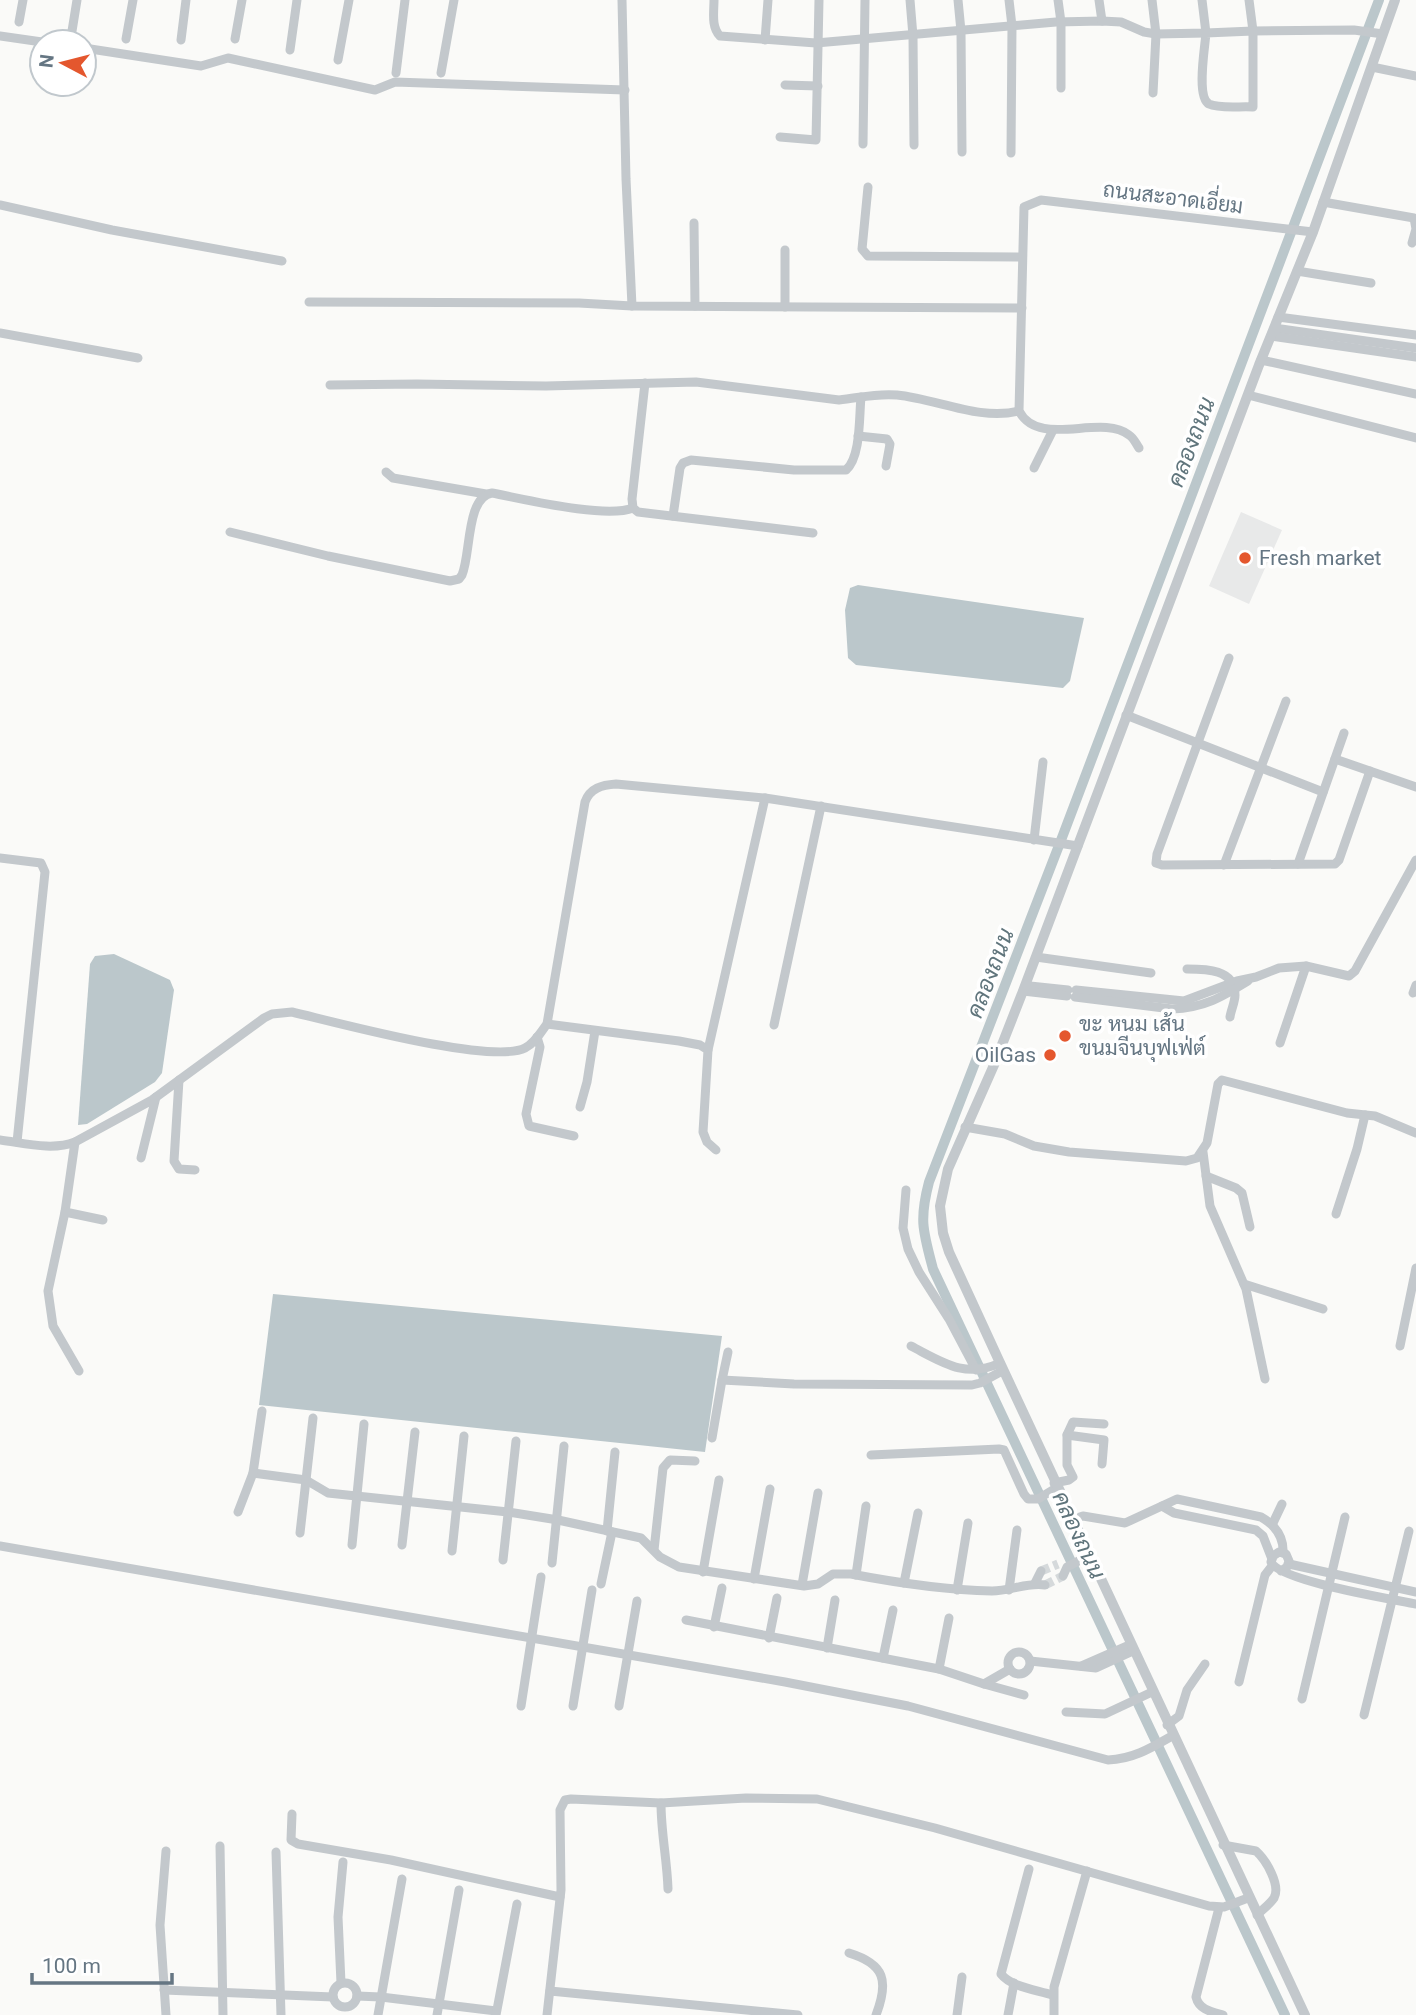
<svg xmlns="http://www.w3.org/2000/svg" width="1416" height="2015" font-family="Roboto,Sarabun,sans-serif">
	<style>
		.built { fill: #e8e9e9 }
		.water { fill: #bbc7cb }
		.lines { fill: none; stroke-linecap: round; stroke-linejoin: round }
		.canal { stroke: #bbc7cb; stroke-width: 10 }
		.minor-tunnel { stroke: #d5d9db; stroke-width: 9; stroke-dasharray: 9 4.5; stroke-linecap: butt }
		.minor { stroke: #c3c8cc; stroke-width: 9 }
		.tertiary { stroke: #c3c8cc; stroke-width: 10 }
		.poi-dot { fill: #e4572e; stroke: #fff; stroke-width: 2.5 }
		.labels { text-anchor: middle; stroke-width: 7; stroke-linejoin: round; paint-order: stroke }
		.street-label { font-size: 21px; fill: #657683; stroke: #fff }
		.poi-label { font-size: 21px; fill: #657683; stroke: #fff; text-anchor: start }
		.water-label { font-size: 23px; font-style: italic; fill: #60757c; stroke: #fff }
	</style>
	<rect width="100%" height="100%" fill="#fafaf8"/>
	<!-- built -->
	<path class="built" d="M1241,512l41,18 -33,74 -40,-18z"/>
	<!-- water -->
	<g class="water">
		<path d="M858,585l226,33 -14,63 -7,7 -207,-23 -8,-7 -3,-48 5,-22z"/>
		<path d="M114,954l56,26 4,10 -12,83 -7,9 -68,42 -9,1 12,-161 5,-8z"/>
		<path d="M273,1294l449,42 -17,116 -446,-47z"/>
	</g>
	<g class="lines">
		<!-- canal -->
		<path class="canal" d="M1285,2015l-352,-746c-10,-38 -14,-49 -4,-87l134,-347 316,-835"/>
		<!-- minor-tunnel -->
		<g class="minor-tunnel">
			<path d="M1041,1571l17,-7"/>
			<path d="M1045,1585l18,-9"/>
		</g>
		<!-- minor -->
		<g class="minor">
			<path d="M622,0l4,179 6,127"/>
			<path d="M714,0c0,12 -3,27 6,36l96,7 240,-21 46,-1 19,1 23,10 12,2 50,-1 -4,-33"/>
			<path d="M910,0l3,36 1,109"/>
			<path d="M958,0l3,31 1,121"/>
			<path d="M1009,0l3,26 -1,127"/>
			<path d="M1058,0l3,22v66"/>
			<path d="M1099,0l3,21"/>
			<path d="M1152,0l4,34 -3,59"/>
			<path d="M1249,0l4,31 101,-1 29,4"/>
			<path d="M19,22l4,-22"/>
			<path d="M72,31l5,-31"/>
			<path d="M1253,31v76c-12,-1 -34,2 -44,-3 -13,-7 -4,-57 -3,-71z"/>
			<path d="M0,36l42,6"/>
			<path d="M126,39l7,-39"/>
			<path d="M235,39l7,-39"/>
			<path d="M181,40l5,-40"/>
			<path d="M765,40l3,-40"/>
			<path d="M84,48l117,18 27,-8 147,32 20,-8 230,8"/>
			<path d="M290,50l7,-50"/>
			<path d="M338,60l11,-60"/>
			<path d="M1372,67l44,9"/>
			<path d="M396,73l9,-73"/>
			<path d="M441,73l13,-73"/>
			<path d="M785,85l33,1"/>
			<path d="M780,137l36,3 3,-140"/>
			<path d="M863,144l2,-144"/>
			<path d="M868,187l-6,62 6,7 154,1"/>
			<path d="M1323,202l91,16 2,11 -4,14"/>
			<path d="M0,205l112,25 170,31"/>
			<path d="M694,223l1,83"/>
			<path d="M1297,271l74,12"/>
			<path d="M309,302l270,1 53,3 390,2"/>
			<path d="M785,307v-57"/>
			<path d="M1278,317l138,18"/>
			<path d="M1274,328l142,20"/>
			<path d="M0,333l138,25"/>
			<path d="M1271,336l145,21"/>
			<path d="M1261,360l155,34"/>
			<path d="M645,383l-13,116 1,9 5,4 175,21"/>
			<path d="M330,385l87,-1 129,2 150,-4 143,18c20,-2 37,-7 58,-5 40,4 83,26 122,16"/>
			<path d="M1248,395l168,43"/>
			<path d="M858,436l29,3 3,5 -4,22"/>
			<path d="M1139,448c-3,-4 -5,-10 -10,-13 -28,-22 -90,14 -110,-24l5,-204 17,-7 272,32"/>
			<path d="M1034,468l19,-38"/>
			<path d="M386,472l7,6 93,16"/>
			<path d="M673,516l7,-48 3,-5 8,-3 103,10h52c15,-13 13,-53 15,-73"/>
			<path d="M230,532l98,24 122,25 9,-2 3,-4c9,-21 4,-78 30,-82 32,6 113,26 141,15"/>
			<path d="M1229,658l-72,196 -1,9 6,2 173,-1 4,-4 31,-89"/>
			<path d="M1126,715l197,77"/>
			<path d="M1335,759l81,28"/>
			<path d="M1034,840l9,-78"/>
			<path d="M0,858l41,5 4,9 -28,270"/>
			<path d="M1298,864l46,-131"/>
			<path d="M1224,865l62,-164"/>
			<path d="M1036,957l115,16"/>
			<path d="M1187,969c19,0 48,0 48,26 0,7 -4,15 -5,22"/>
			<path d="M1030,986l38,4"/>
			<path d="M1076,990l108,11 53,-20 19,-4 23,-9 27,-2 43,10 6,-5 61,-111"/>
			<path d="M1023,991l44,5"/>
			<path d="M1413,993l3,-8"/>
			<path d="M1075,997l97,12c32,-1 50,-12 76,-28"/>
			<path d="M547,1024l132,17 21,4 8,5 -5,82 4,10 9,8"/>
			<path d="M774,1025l47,-219"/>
			<path d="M537,1037l3,10 -14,67 3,12 45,10"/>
			<path d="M1280,1043l26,-77"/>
			<path d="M708,1050l57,-252"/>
			<path d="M179,1080l-5,81 5,8 16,1"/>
			<path d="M580,1107l7,-25 8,-51"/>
			<path d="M965,1127l40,7 29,12 35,6 117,9 11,-3 10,-15 11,-59 4,-4 125,33 28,3 41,17"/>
			<path d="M0,1140c24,3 52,11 75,2l77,-42 112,-82 8,-4 20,-2c43,10 200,53 233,36 10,-5 15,-15 22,-24l38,-222c5,-14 17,-17 31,-18l149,14 313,48"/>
			<path d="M75,1142l-10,70 -17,79 5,35 26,45"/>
			<path d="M1203,1152l7,54 36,83 19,90"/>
			<path d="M141,1158l15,-61"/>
			<path d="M1206,1176l30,12 6,5 8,34"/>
			<path d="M906,1190l-3,38 5,21 11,23 30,47 27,51"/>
			<path d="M65,1212l38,8"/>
			<path d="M1336,1214l21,-65 8,-34"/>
			<path d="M1244,1284l79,25"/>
			<path d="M911,1346c31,16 54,33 89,17"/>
			<path d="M1400,1346l16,-78"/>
			<path d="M722,1380l6,-28"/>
			<path d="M1067,1435l6,-13 31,2"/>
			<path d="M712,1438l10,-58 72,4 178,1 8,-2 22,-12"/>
			<path d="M871,1455l128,-6 5,1 20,44 4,5h10l18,-11"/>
			<path d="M253,1473l53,7 22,13 180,19 50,8 83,18 19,19 19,10 125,19 14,-2 15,-10h18c47,9 93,16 141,17 18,0 36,-9 53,-6"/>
			<path d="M1054,1483l15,-3 4,-3 -6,-12v-30l37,5 -2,24"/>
			<path d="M1162,1506l12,7 82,17 7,6 9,23"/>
			<path d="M238,1512l15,-39 9,-62"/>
			<path d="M1071,1520l12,-4 42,7 52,-24 84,18c14,8 23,19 22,36"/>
			<path d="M1273,1523l9,-19"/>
			<path d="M607,1531l8,-79"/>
			<path d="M300,1533l13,-115"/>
			<path d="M352,1545l12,-121"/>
			<path d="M402,1545l13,-113"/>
			<path d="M0,1546l785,136 123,24 200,54c25,-1 43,-12 64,-24"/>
			<path d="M654,1550l9,-82 7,-8 25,1"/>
			<path d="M452,1551l12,-115"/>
			<path d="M503,1560l13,-119"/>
			<path d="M552,1563l12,-117"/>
			<path d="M1289,1564l127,28"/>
			<path d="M1281,1571l6,-4 2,-6 -3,-7 -7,-2 -6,4 -2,6c8,19 121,37 145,42"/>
			<path d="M703,1572l16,-92"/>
			<path d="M856,1575l10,-69"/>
			<path d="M1063,1576l4,-9 21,-11"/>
			<path d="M754,1579l16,-90"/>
			<path d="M904,1583l14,-70"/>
			<path d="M1035,1583l6,-12"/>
			<path d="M601,1584l11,-52"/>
			<path d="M802,1585l16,-92"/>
			<path d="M957,1590l11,-67"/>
			<path d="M1009,1590l8,-60"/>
			<path d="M686,1620l253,49 45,15 26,-15"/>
			<path d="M714,1627l8,-39"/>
			<path d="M769,1638l8,-40"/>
			<path d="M827,1648l8,-48"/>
			<circle cx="1019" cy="1663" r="11"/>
			<path d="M883,1658l10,-48"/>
			<path d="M1030,1661l66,7 37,-17"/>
			<path d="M1081,1666l48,-21"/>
			<path d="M939,1669l10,-51"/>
			<path d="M1239,1682l26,-107 7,-9"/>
			<path d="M984,1684l40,11"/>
			<path d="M1302,1699l43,-182"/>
			<path d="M521,1706l20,-129"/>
			<path d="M573,1706l19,-116"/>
			<path d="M619,1706l18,-105"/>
			<path d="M1066,1712l39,2 47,-22"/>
			<path d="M1364,1715l45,-184"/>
			<path d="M1167,1725l12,-9 8,-26 18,-26"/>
			<path d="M661,1803c0,30 6,56 7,86"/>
			<path d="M292,1814l-1,26 7,4 93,16 169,37"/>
			<path d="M1223,1845l33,6c10,9 25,34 18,47 -4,6 -12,12 -17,17"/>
			<path d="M220,1846l3,169"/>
			<path d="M276,1852l5,163"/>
			<path d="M1029,1869l-28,105c10,13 36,16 51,21"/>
			<path d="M1219,1908l-23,89c3,13 16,15 27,18"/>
			<path d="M849,1953c36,11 40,28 27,62"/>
			<path d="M341,1983l-3,-66 5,-55"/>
			<circle cx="345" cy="1995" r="12"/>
			<path d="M164,1990l169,7"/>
			<path d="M550,1991l248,24"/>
			<path d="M357,1996l24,1 115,14"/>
			<path d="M166,2015l-6,-90 6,-74"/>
			<path d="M378,2015l24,-136"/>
			<path d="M437,2015l22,-125"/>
			<path d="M496,2015l21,-111"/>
			<path d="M547,2015l14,-125 -1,-80 5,-10 6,-1 90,4 85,-5 71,1 118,29 274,78 15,1 24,-9"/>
			<path d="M957,2015l5,-38"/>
			<path d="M1008,2015l6,-32"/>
			<path d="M1054,2015v-28l33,-116"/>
		</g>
		<!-- tertiary -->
		<path class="tertiary" d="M1305,2015c-120,-254 -239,-508 -356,-763l-6,-19 -3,-27 8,-37 46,-104 29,-74 236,-626 54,-133 82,-232"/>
	</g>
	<!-- markers -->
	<g class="poi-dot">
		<circle cx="1245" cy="558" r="7"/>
		<circle cx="1065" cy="1036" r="7"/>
		<circle cx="1050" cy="1055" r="7"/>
	</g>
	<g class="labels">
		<!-- street labels -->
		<g class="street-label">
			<text transform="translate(1173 198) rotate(7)" y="7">ถนนสะอาดเอี่ยม</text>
		</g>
		<!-- poi labels -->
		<g class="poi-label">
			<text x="1259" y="565">Fresh market</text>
			<text x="1079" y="1031">ขะ หนม เส้น<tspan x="1079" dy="24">ขนมจีนบุฟเฟ่ต์</tspan></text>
			<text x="1036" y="1062" text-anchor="end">OilGas</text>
		</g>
		<!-- water labels -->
		<g class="water-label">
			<text transform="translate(1191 442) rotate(-69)" y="8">คลองถนน</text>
			<text transform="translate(990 973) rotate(-69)" y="8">คลองถนน</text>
			<text transform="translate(1079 1535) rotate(65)" y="8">คลองถนน</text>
		</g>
	</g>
	<!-- north arrow -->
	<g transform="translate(63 63) rotate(277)"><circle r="33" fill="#ffffff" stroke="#c1c8cd" stroke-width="2"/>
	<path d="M0-5L12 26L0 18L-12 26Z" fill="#e4572e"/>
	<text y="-10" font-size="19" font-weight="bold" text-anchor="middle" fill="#657683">N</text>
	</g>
	<!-- scale -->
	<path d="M32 1973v10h140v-10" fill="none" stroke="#657683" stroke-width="3.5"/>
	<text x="42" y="1973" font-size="21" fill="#657683" stroke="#ffffff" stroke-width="5" paint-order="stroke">100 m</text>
</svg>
